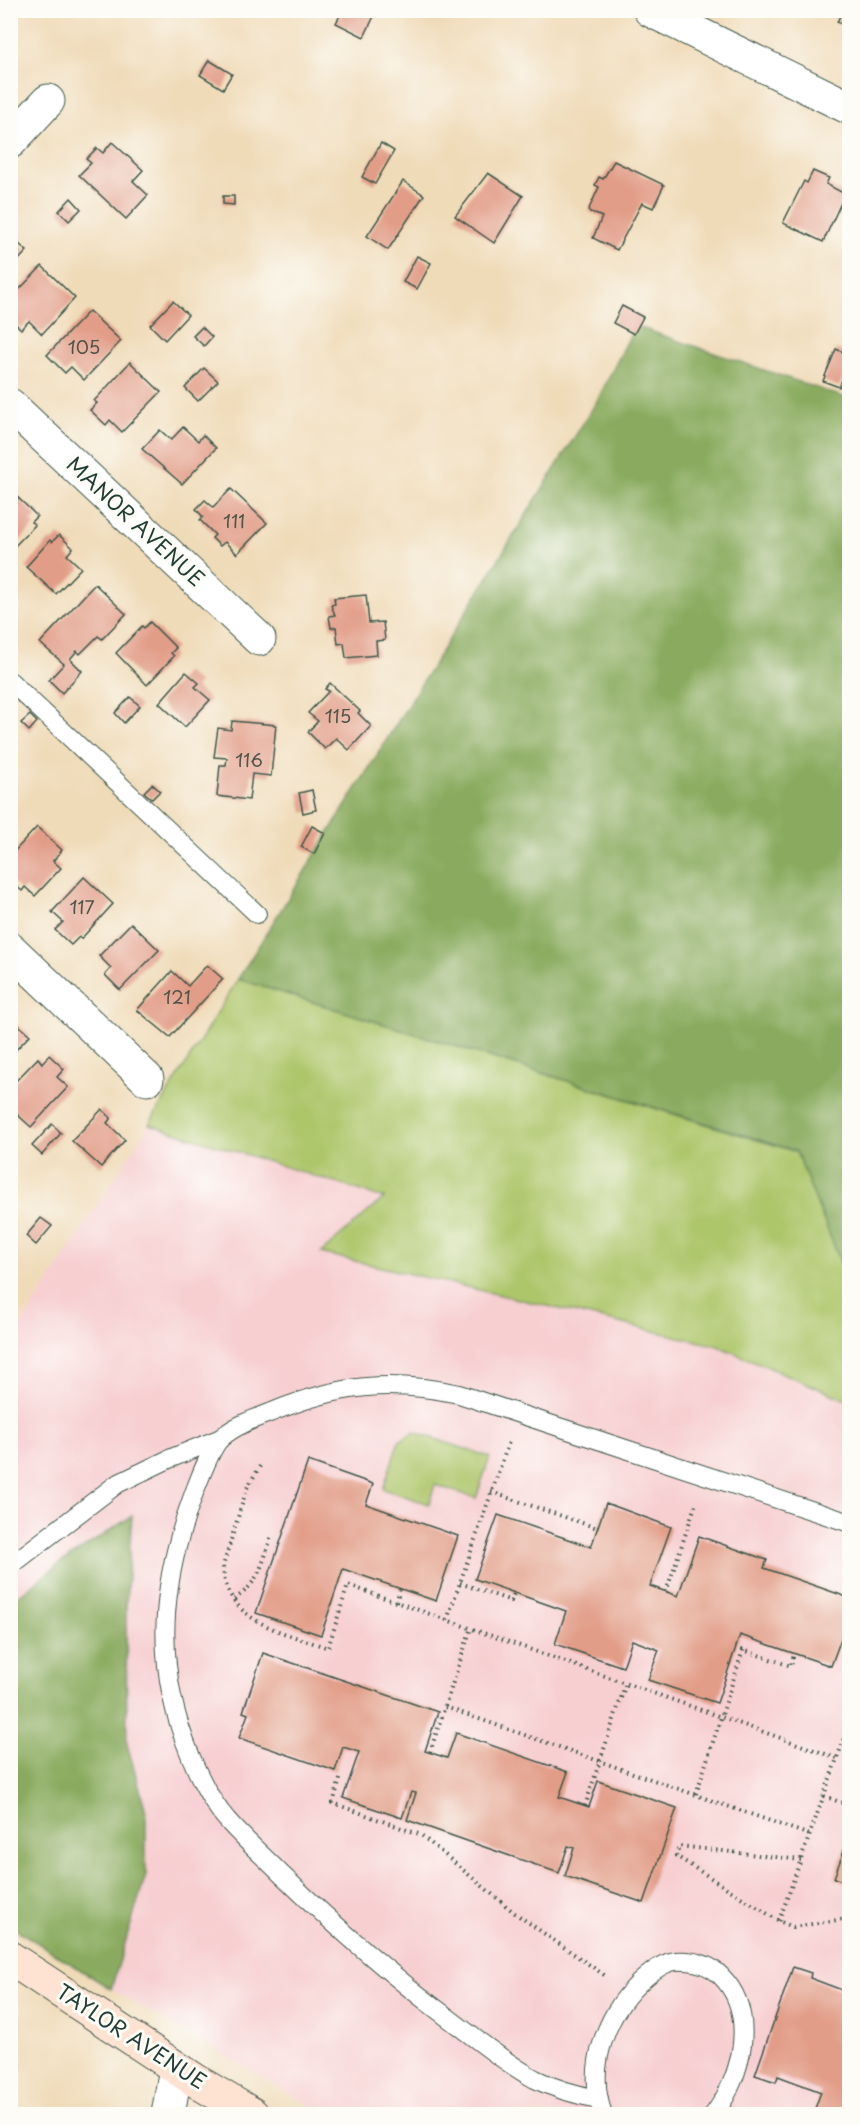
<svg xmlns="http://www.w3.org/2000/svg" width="860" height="2125" font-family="'Playpen Sans',sans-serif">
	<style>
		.built { fill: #f7cfd1 }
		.green { fill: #adc66b; stroke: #668250; stroke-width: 1.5 }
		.forest { fill: #8aab5f; stroke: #54744a; stroke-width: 1.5 }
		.building { fill: #e29d88 }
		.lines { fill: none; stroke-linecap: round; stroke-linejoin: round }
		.lane-casing { stroke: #3e5548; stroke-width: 20 }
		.street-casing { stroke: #3e5548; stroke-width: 35 }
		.secondary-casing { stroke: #3e5548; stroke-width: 35 }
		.path { stroke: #3e5548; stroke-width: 4; stroke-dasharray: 1.5 4.5; stroke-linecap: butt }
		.lane { stroke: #fff; stroke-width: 18 }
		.street { stroke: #fff; stroke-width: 33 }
		.secondary { stroke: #fee3d2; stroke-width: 33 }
		.labels { text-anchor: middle; stroke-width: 6; stroke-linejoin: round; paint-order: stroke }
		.number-label { font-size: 18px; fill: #505549 }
		.street-label { font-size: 21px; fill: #1f3d34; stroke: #fdfcf7 }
	</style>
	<rect width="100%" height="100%" fill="#fdfcf7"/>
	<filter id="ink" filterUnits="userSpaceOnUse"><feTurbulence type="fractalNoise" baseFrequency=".0167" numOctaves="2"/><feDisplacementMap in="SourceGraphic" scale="12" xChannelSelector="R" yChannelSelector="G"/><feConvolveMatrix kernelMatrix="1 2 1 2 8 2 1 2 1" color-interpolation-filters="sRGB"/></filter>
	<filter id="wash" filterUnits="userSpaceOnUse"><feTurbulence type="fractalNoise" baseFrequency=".008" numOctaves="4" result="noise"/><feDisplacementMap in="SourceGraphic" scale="24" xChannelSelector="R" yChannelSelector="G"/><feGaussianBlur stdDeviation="1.35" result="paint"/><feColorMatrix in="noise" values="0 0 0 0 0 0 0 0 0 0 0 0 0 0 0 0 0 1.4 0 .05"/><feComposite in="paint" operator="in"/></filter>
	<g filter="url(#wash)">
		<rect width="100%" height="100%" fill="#f0dbb9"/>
		<!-- built -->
		<path class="built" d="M635,326l214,75v1713h-525l-213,-125 -100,-63 -1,-584 173,-271 414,-670z"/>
		<!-- green -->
		<g class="green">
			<path d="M238,979l558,173 53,131v118l-131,-55 -397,-93 63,-55 -235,-74z"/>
			<path d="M414,1432l76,25 -14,41 -41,-13 -6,19 -46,-15 16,-48z"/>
		</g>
		<!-- forest -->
		<g class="forest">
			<path d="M635,326l214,73v884l-53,-132 -558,-172 359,-578z"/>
			<path d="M132,1516l-6,90 1,138 19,67v64l-35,114 -100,-63 -1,-324 52,-40z"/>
		</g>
		<g id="blocks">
			<!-- building -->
			<g class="building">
				<path d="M343,10h34l-13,27 -28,-14z"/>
				<path d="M843,10h7v18l-13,-6z"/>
				<path d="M209,60l23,14 -9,15 -23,-14z"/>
				<path d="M112,142l31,28 -10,11 15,14 -22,24 -47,-44 12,-12 -5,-4 11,-11 6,5z"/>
				<path d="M381,143l13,8 -19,33 -13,-7z"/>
				<path d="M614,161l50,24 -11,23 -11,-5 -25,47 -24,-12 9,-21 -14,-6 11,-24 -4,-2 4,-8 4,2z"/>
				<path d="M813,171l16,7 -3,6 19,10 -22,48 -40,-19 21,-42 3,2z"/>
				<path d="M488,173l35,23 -29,47 -39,-27z"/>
				<path d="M403,181l21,14 -36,55 -21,-14z"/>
				<path d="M223,196h11v9l-11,-1z"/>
				<path d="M71,198l10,11 -12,12 -10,-10z"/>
				<path d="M10,236l17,15 -17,18z"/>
				<path d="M417,256l14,7 -14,26 -14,-7z"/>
				<path d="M42,266l33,32 -33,36 -13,-13 -8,8 -11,-10v-20z"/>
				<path d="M173,301l15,14 -23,25 -15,-15z"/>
				<path d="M622,306l21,11 -9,17 -21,-11z"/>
				<path d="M89,311l32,30 -37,39 -13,-13 -6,6 -18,-18z"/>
				<path d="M202,327l10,10 -8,9 -11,-10z"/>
				<path d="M836,349l14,6v7l-11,25 -16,-6z"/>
				<path d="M130,362l31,30 -39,40 -12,-12 -4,5 -16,-15 7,-7 -3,-2z"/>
				<path d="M204,368l14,13 -20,20 -13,-13z"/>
				<path d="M183,427l15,14 5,-6 13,13 -34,36 -40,-35 18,-19 11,10z"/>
				<path d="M231,489l36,34 -30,31 -12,-12 -5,4 -8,-8 3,-3 -15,-15 3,-3 -7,-8 9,-9 8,7z"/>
				<path d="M10,490l27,26 -6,6 4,3 -25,26z"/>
				<path d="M59,535l14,13 -6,7 14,13 -25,26 -30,-27 24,-27 2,2z"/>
				<path d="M95,584l31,30 -24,25 -4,-3 -18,18 -3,-3 -7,8 12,12 -20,22 -13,-13 15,-16 -24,-21z"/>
				<path d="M366,595l3,28 14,-1 2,18 -9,1 1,14 -31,3 -2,-15 -6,1 -2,-17 -5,1 -2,-12 6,-1 -4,-10 4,-1 -1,-6z"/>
				<path d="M150,622l26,26 -5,5 3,3 -27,29 -31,-32 26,-27 2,2z"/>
				<path d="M186,672l13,11 -4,4 15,13 -25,27 -26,-24z"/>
				<path d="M330,683l30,28 -2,2 13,13 -22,24 -13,-12 -11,11 -17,-17 10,-11 -10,-8 21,-22 -4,-2z"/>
				<path d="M130,697l10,9 -16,17 -9,-10z"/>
				<path d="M30,715l7,7 -8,9 -8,-8z"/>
				<path d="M232,721l44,4 -5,51 -19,-2 -3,26 -32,-4 3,-31h6l1,-7 -13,-1 4,-29 13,2z"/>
				<path d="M152,784l8,7 -8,8 -8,-7z"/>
				<path d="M312,790l4,20 -13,3 -4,-20z"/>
				<path d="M312,826l13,7 -11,21 -13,-7z"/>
				<path d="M37,827l25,23 -9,11 8,7 -26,28 -10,-9 -3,4 -12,-10v-25z"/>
				<path d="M84,877l29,27 -32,35 -2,-2 -8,8 -16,-15 8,-8 -11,-10z"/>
				<path d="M131,923l28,27 -39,40 -15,-15 6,-7 -12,-12z"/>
				<path d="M207,965l16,14 -53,58 -33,-27 35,-39 16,15z"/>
				<path d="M15,1022l15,13 -20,21v-30z"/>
				<path d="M49,1055l15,14 -7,8 11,10 -37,40 -21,-19v-21l28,-29 4,5z"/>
				<path d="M102,1109l9,9 -4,5 18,17 -24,27 -29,-26z"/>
				<path d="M52,1124l9,9 -19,22 -10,-9z"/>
				<path d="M41,1218l11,8 -16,19 -10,-9z"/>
				<path d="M308,1461l65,23 -7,20 92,32 -22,65 -93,-32 -22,66 -65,-22z"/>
				<path d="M606,1503l65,24 -21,59 28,10 21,-60 68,24 -3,8 86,30v16l-19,52 -91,-31 -23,68 -69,-23 11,-30 -27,-10 -9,27 -68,-23 11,-33 -91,-32 23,-64 93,32z"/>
				<path d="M263,1653l175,59 -13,39 22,7 9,-25 112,39 -9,25 30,10 9,-26 79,27 -33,95 -79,-27 9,-28 -6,-2 -9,27 -152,-53 9,-27 -5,-1 -9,26 -59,-20 16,-46 -16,-5 -8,24 -96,-33 9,-24 -5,-2z"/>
				<path d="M849,1836l1,1v47l-16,-6z"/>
				<path d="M793,1967l18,6 -1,5 40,15v121h-37l8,-22 -43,-16 -2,6 -21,-7z"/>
			</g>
		</g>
	</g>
	<g filter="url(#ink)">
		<use href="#blocks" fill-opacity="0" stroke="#3e5548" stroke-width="1.5"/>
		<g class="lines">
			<!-- lane casing -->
			<g class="lane-casing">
				<g id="lane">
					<path d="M10,681l247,233"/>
					<path d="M10,1566l107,-82 52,-25 52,-21"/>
					<path d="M599,2099c-22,-4 -44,-10 -64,-20 -31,-17 -60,-41 -88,-62 -59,-44 -114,-93 -167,-144 -17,-17 -36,-34 -52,-52 -16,-18 -28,-42 -37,-64 -38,-91 -31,-173 3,-264 5,-13 17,-46 27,-55 13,-12 35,-20 51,-26 66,-27 117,-33 187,-18l391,129"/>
					<path d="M603,2114c-18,-49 5,-106 44,-138 7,-6 19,-14 28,-15 17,-1 34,3 46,15 37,37 21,101 -7,138"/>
				</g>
			</g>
			<!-- street casing -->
			<g class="street-casing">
				<g id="street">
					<path d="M650,10l200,98"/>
					<path d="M10,142l38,-41"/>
					<path d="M10,405l249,234"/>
					<path d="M10,949l137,130"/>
					<path d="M168,2114l8,-46"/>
				</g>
			</g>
			<!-- secondary casing -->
			<g class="secondary-casing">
				<path id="secondary" d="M10,1958l191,126 51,30"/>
			</g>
			<!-- path -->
			<g class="path">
				<path d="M260,1466l-13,22 -24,78c2,57 61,66 105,82l20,-63 489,173"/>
				<path d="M491,1492l106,36"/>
				<path d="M460,1583l51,18 3,-8"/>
				<path d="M666,1592l30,-89"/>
				<path d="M234,1599c24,-14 29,-36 37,-62"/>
				<path d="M396,1602l4,-13"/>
				<path d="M447,1620l62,-178"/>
				<path d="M445,1707l365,128"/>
				<path d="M430,1752l41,-124"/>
				<path d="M340,1779l-7,24 88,32 95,79 91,63"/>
				<path d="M696,1794l47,-144 48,16 3,-12"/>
				<path d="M824,1796l26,10"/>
				<path d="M585,1806l41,-123"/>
				<path d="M801,1860l-122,-14 -3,10 103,65 14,6 57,-9"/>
				<path d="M779,1921l71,-199"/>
			</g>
			<!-- lane -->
			<use href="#lane" class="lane"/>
			<!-- street -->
			<use href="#street" class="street"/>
			<!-- secondary -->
			<use href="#secondary" class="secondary"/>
		</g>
	</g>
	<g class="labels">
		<!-- number labels -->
		<g class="number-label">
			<text x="84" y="354">105</text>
			<text x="234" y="528">111</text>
			<text x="338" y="723">115</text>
			<text x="249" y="767">116</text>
			<text x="82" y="914">117</text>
			<text x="177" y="1004">121</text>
		</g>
		<!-- street labels -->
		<g class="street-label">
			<text transform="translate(135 522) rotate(43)" y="7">MANOR AVENUE</text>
			<text transform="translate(131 2037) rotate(33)" y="7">TAYLOR AVENUE</text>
		</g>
	</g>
	<!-- margin -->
	<rect width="860" height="2125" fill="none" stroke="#fdfcf7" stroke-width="36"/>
</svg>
